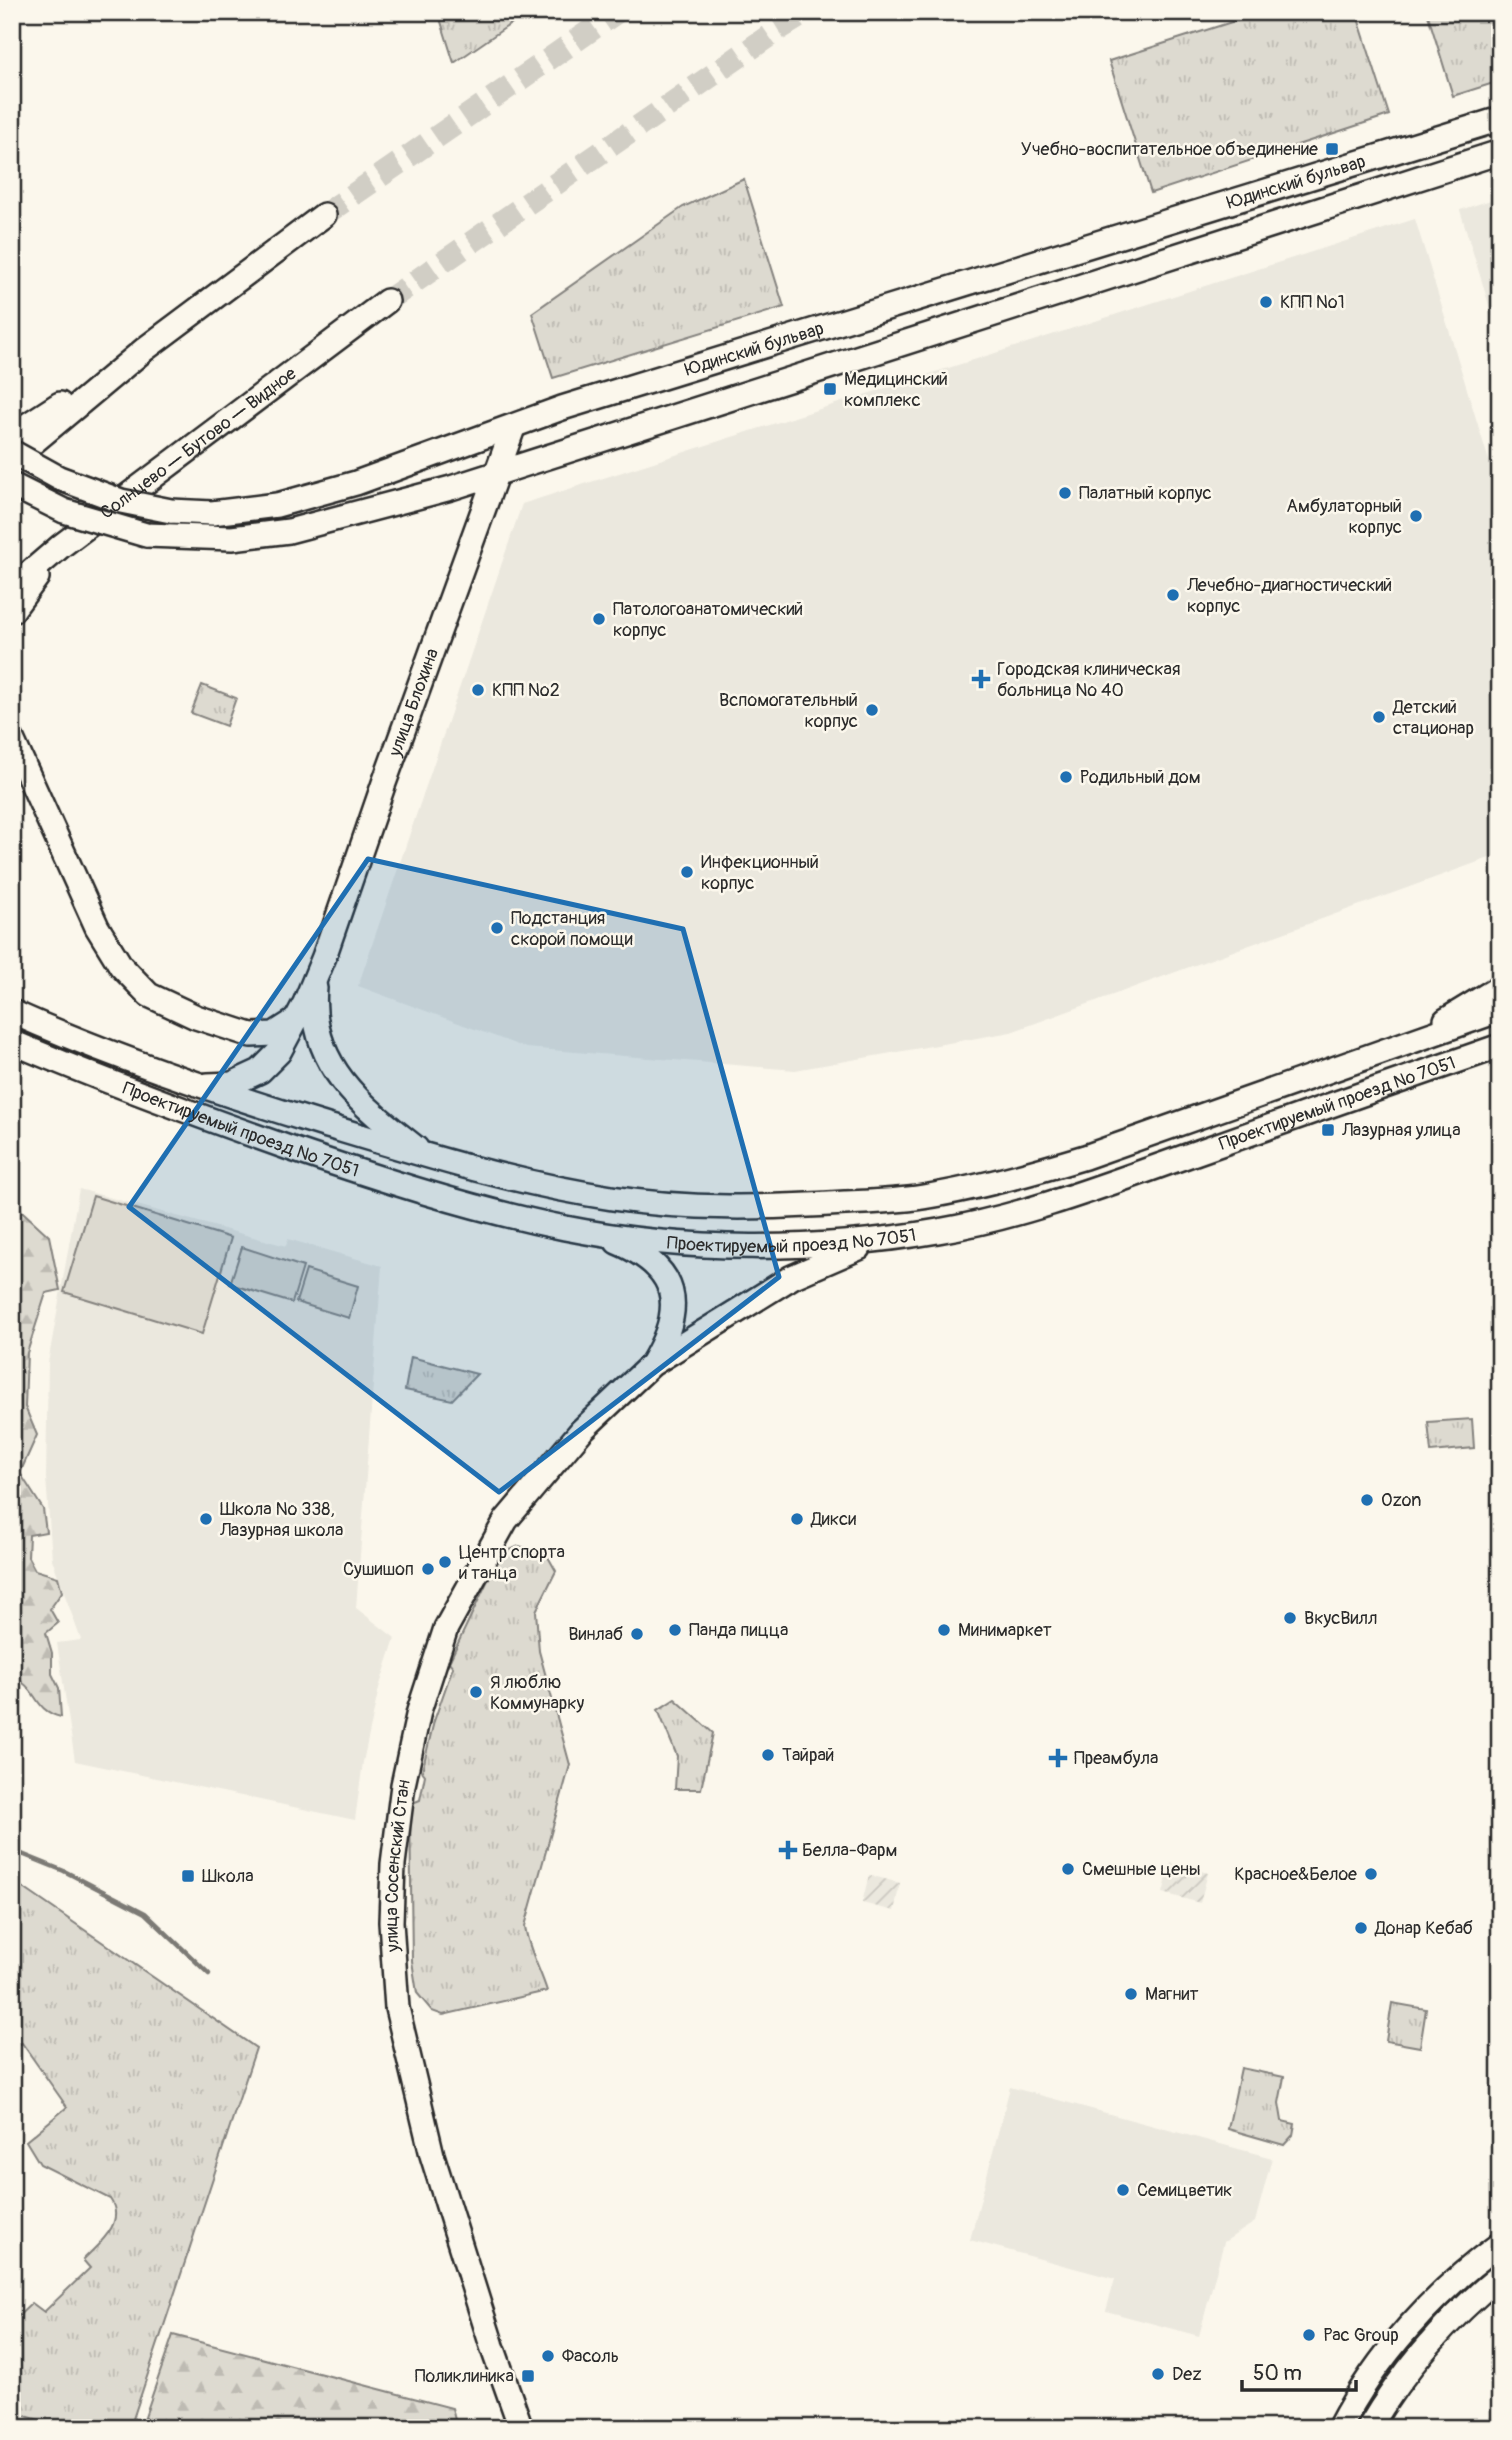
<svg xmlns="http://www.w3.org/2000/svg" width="1512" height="2440" font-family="Pangolin,sans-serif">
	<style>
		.built { fill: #ebe8de }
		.industrial { fill: url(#industrial-furrows) }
		.grass { fill: url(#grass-tufts); stroke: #84827e; stroke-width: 2 }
		.forest { fill: url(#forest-firs); stroke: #84827e; stroke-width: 2 }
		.garden { fill: #dddad0; stroke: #84827e; stroke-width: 2 }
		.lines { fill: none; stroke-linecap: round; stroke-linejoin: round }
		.stream { stroke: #7b7a75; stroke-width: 4.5 }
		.secondary-tunnel { stroke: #d1cec5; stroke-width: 23; stroke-dasharray: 23 11; stroke-linecap: butt }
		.secondary-casing { stroke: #2b2b2b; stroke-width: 28 }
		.secondary { stroke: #fbf7ec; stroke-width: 23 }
		.secondary-bridge-casing { stroke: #2b2b2b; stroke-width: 28; stroke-linecap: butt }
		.secondary-bridge { stroke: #fbf7ec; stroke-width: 23 }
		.marked { fill: #1f6fb2; fill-opacity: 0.2; stroke: #1f6fb2; stroke-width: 5; stroke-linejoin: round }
		.poi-dot { fill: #1f6fb2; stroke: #fbf7ec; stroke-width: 2.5 }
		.labels { text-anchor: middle; stroke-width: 5; stroke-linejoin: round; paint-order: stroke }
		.poi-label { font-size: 18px; fill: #2b2b2b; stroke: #fbf7ec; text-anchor: start }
		.street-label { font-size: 18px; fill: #2b2b2b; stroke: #fbf7ec }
	</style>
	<defs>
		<pattern id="industrial-furrows" width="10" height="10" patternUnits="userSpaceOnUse" patternTransform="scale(1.75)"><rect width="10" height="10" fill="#ebe8de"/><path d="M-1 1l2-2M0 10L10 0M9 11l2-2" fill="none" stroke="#cac7bf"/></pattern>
		<pattern id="grass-tufts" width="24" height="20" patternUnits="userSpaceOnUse" patternTransform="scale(1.75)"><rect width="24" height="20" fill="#dddad0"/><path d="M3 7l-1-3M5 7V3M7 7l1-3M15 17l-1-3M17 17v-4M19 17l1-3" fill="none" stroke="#bebbb3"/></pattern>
		<pattern id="forest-firs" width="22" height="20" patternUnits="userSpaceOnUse" patternTransform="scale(1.75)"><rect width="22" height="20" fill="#dddad0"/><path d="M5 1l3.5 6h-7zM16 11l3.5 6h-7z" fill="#bebbb3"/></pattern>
	</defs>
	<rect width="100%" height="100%" fill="#fbf7ec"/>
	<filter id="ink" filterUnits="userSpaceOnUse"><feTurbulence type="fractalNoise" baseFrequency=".0143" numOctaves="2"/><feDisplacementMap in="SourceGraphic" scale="14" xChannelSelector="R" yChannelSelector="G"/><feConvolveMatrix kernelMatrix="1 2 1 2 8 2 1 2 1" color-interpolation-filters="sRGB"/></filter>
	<g filter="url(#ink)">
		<!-- built -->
		<g class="built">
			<path d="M1500,197v144l-40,-131z"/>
			<path d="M1415,219l85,278v357l-489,178 -216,38 -269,-22 -168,-62 164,-482z"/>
			<path d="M79,1189l207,57 2,-7 94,27 -26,342 39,30 -16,50 -16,74 -8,58 -280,-59 -18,-118 24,-3 -29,-81 -6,-81 2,-115z"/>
			<path d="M1010,2087l262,71 -17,64 -31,20 -25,94 -93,-25 9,-32 -145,-39z"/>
		</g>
		<!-- industrial -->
		<g class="industrial">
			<path d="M1171,1863l37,10 -8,30 -37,-10z"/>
			<path d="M869,1875l31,8 -6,28 -32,-8z"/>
		</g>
		<!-- grass -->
		<g class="grass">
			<path d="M438,12h90l-74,51z"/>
			<path d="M1263,12h93l33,103 -238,78 -42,-132z"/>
			<path d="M1427,12h73v69l-47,15z"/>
			<path d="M744,179l40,128 -231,71 -21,-65 151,-106z"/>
			<path d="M202,685l34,13 -10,28 -35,-13z"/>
			<path d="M411,1357l66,17 -25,26 -47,-10z"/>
			<path d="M1472,1419l2,29 -43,4 -3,-30z"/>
			<path d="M519,1546l28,9 9,16 -20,40 3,40 31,114 -45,161c3,23 15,42 22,65l-104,24 -11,-4 -15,-18 -5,-32 -2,-157 10,-4 5,-25 -3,-4 12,-50 19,-54 -4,-5 48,-101 6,-8z"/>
			<path d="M675,1699l38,34 -12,56h-26l2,-33 -19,-46z"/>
			<path d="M12,1880l244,168 -126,380h-64l-54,-16v-90l20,-19 12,9 46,-44 -7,-8c15,-16 44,-37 27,-61l-70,-35 -14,-23 41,-34 -45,-64 -10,6z"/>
			<path d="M1392,2003l34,6 -6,38 -34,-6z"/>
			<path d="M1241,2068l43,9 -5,26 3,18 13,3 -2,11 -9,10 -56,-16z"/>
		</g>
		<!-- forest -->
		<g class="forest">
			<path d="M12,1202l37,34 11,54 -14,3 -19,60 -2,54 12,28 -17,38 23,36 3,23 -17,3 -1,22 7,13 23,7 4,15 -12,17 8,14 -12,10 6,20v21l7,14 2,29c-25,-6 -24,-24 -38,-34 -3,-3 -7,-3 -11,-5z"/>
			<path d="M173,2335l279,73 5,20h-316z"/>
		</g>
		<!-- garden -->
		<g class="garden">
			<path d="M93,1196l138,42 -29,96 -138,-42z"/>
			<path d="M242,1247l61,20 -11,36 -62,-19z"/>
			<path d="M306,1270l52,16 -9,32 -53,-16z"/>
		</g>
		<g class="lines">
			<!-- stream -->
			<path class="stream" d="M12,1850l52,21 81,42 64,61"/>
			<!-- secondary-tunnel -->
			<g class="secondary-tunnel">
				<path d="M324,215l293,-203"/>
				<path d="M387,301l389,-270 31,-19"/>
			</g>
			<!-- secondary casing -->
			<g class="secondary-casing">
				<g id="secondary">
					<path d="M12,435l48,-31"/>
					<path d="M12,460l133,-111 179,-134"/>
					<path id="s1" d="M171,511l41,2 65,-8 79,-22 206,-75 938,-289"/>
					<path d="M146,535l86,3 57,-7 162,-43 1049,-336"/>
					<path id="s2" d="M12,588l49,-42 326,-245"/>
					<path d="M12,611l25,-34"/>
					<path d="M12,739l85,188 24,39 28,29 47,22 55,18 23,-1 22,-14"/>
					<path d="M315,988c-7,76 47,118 101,160"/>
					<path d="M12,1012c100,45 204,80 309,112 96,29 192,59 291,74 77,12 156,10 233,5 26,-1 53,-2 78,-6 55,-9 109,-24 162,-40l415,-147"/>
					<path d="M1446,1020l54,-33"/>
					<path id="s3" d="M12,1042c91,39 184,73 277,106 91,31 182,61 276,80 121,24 252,24 373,3 89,-15 175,-49 260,-79 101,-36 201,-71 302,-106"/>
					<path id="s4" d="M208,1085l24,-1 28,-13 19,-19 26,-49 19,-46 60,-174 129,-355"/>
					<path d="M617,1242c62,26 69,64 36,120"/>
					<path id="s5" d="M521,2428l-29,-82 -60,-191 -35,-147 -6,-86 2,-58 10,-79 16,-74 27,-83 60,-108 76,-90 70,-66 140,-87 67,-29"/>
					<path d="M1339,2428c38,-73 95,-136 161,-184"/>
					<path d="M1369,2428c35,-59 78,-109 131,-152"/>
				</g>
			</g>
			<!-- secondary -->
			<use href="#secondary" class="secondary"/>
			<!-- secondary-bridge casing -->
			<g class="secondary-bridge-casing">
				<g id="secondary-bridge">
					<path d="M12,452l47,26 62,23 50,10"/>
					<path d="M12,485l52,26 82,24"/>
				</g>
			</g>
			<!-- secondary-bridge -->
			<use href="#secondary-bridge" class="secondary-bridge"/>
		</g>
	</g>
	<!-- marked area -->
	<path class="marked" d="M368,859l315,70 96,348 -280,215 -370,-285z"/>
	<!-- markers -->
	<g class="poi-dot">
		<rect x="1325" y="142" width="14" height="14" rx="3.5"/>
		<circle cx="1266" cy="302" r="7"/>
		<rect x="823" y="382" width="14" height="14" rx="3.5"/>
		<circle cx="1065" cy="493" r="7"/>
		<circle cx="1416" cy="516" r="7"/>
		<circle cx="1173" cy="595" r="7"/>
		<circle cx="599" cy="619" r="7"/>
		<path d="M977.5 668.5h7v7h7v7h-7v7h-7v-7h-7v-7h7z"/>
		<circle cx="478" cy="690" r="7"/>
		<circle cx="872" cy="710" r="7"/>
		<circle cx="1379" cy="717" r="7"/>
		<circle cx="1066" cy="777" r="7"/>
		<circle cx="687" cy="872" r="7"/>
		<circle cx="497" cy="928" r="7"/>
		<rect x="1321" y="1123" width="14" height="14" rx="3.5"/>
		<circle cx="1367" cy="1500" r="7"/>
		<circle cx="206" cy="1519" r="7"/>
		<circle cx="797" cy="1519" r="7"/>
		<circle cx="445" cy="1562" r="7"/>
		<circle cx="428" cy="1569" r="7"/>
		<circle cx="1290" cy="1618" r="7"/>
		<circle cx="675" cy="1630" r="7"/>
		<circle cx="944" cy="1630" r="7"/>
		<circle cx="637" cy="1634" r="7"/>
		<circle cx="476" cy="1692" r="7"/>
		<circle cx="768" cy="1755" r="7"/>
		<path d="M1054.5 1747.5h7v7h7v7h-7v7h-7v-7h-7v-7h7z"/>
		<path d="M784.5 1839.5h7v7h7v7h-7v7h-7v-7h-7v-7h7z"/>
		<circle cx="1068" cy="1869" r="7"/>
		<circle cx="1371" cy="1874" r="7"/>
		<rect x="181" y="1869" width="14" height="14" rx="3.5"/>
		<circle cx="1361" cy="1928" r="7"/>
		<circle cx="1131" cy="1994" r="7"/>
		<circle cx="1123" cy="2190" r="7"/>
		<circle cx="1309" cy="2335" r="7"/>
		<circle cx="548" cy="2356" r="7"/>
		<circle cx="1158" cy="2374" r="7"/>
		<rect x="521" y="2369" width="14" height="14" rx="3.5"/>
	</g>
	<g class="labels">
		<!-- poi labels -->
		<g class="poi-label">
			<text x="1318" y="155" text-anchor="end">Учебно-воспитательное объединение</text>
			<text x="1280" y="308">КПП №1</text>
			<text x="844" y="385">Медицинский<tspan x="844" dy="21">комплекс</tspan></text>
			<text x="1079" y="499">Палатный корпус</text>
			<text x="1402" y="512" text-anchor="end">Амбулаторный<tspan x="1402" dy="21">корпус</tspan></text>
			<text x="1187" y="591">Лечебно-диагностический<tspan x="1187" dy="21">корпус</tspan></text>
			<text x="613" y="615">Патологоанатомический<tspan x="613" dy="21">корпус</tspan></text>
			<text x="997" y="675">Городская клиническая<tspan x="997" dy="21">больница № 40</tspan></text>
			<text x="492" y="696">КПП №2</text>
			<text x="858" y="706" text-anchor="end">Вспомогательный<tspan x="858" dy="21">корпус</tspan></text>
			<text x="1393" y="713">Детский<tspan x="1393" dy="21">стационар</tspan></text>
			<text x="1080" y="783">Родильный дом</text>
			<text x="701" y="868">Инфекционный<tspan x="701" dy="21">корпус</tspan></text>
			<text x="511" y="924">Подстанция<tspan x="511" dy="21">скорой помощи</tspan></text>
			<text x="1342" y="1136">Лазурная улица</text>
			<text x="1381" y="1506">Ozon</text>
			<text x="220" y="1515">Школа № 338,<tspan x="220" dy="21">Лазурная школа</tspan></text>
			<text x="811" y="1525">Дикси</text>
			<text x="459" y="1558">Центр спорта<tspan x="459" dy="21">и танца</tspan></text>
			<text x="414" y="1575" text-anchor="end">Сушишоп</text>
			<text x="1304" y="1624">ВкусВилл</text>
			<text x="689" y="1636">Панда пицца</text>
			<text x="958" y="1636">Минимаркет</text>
			<text x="623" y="1640" text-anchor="end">Винлаб</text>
			<text x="490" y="1688">Я люблю<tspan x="490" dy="21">Коммунарку</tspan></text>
			<text x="782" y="1761">Тайрай</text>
			<text x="1074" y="1764">Преамбула</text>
			<text x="802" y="1856">Белла-Фарм</text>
			<text x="1082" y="1875">Смешные цены</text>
			<text x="1357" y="1880" text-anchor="end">Красное&amp;Белое</text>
			<text x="202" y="1882">Школа</text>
			<text x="1375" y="1934">Донар Кебаб</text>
			<text x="1145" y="2000">Магнит</text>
			<text x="1137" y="2196">Семицветик</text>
			<text x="1323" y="2341">Pac Group</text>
			<text x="562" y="2362">Фасоль</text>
			<text x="1172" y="2380">Dez</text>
			<text x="514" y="2382" text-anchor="end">Поликлиника</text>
		</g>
		<!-- street labels -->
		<g class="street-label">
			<text dy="6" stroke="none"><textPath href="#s1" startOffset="1176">Юдинский бульвар</textPath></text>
			<text dy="6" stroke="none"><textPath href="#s1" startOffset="609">Юдинский бульвар</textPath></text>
			<text dy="6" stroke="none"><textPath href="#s2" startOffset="236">Солнцево — Бутово — Видное</textPath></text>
			<text dy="6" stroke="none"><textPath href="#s4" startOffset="457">улица Блохина</textPath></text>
			<text dy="6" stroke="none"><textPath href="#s3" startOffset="1379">Проектируемый проезд № 7051</textPath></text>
			<text dy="6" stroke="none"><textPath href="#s3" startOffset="245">Проектируемый проезд № 7051</textPath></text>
			<text dy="6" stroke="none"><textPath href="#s3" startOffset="812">Проектируемый проезд № 7051</textPath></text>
			<text dy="6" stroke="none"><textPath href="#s5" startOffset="581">улица Сосенский Стан</textPath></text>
		</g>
	</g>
	<!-- margin -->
	<rect width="1512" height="2440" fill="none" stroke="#fbf7ec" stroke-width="42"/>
	<rect x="21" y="21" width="1470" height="2398" fill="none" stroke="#2b2b2b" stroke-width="2.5" filter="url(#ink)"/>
	<!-- scale -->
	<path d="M1242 2380v10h114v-10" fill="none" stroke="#2b2b2b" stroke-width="3.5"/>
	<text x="1253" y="2380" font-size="21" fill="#2b2b2b" stroke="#fbf7ec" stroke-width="5" paint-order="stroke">50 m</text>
</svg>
